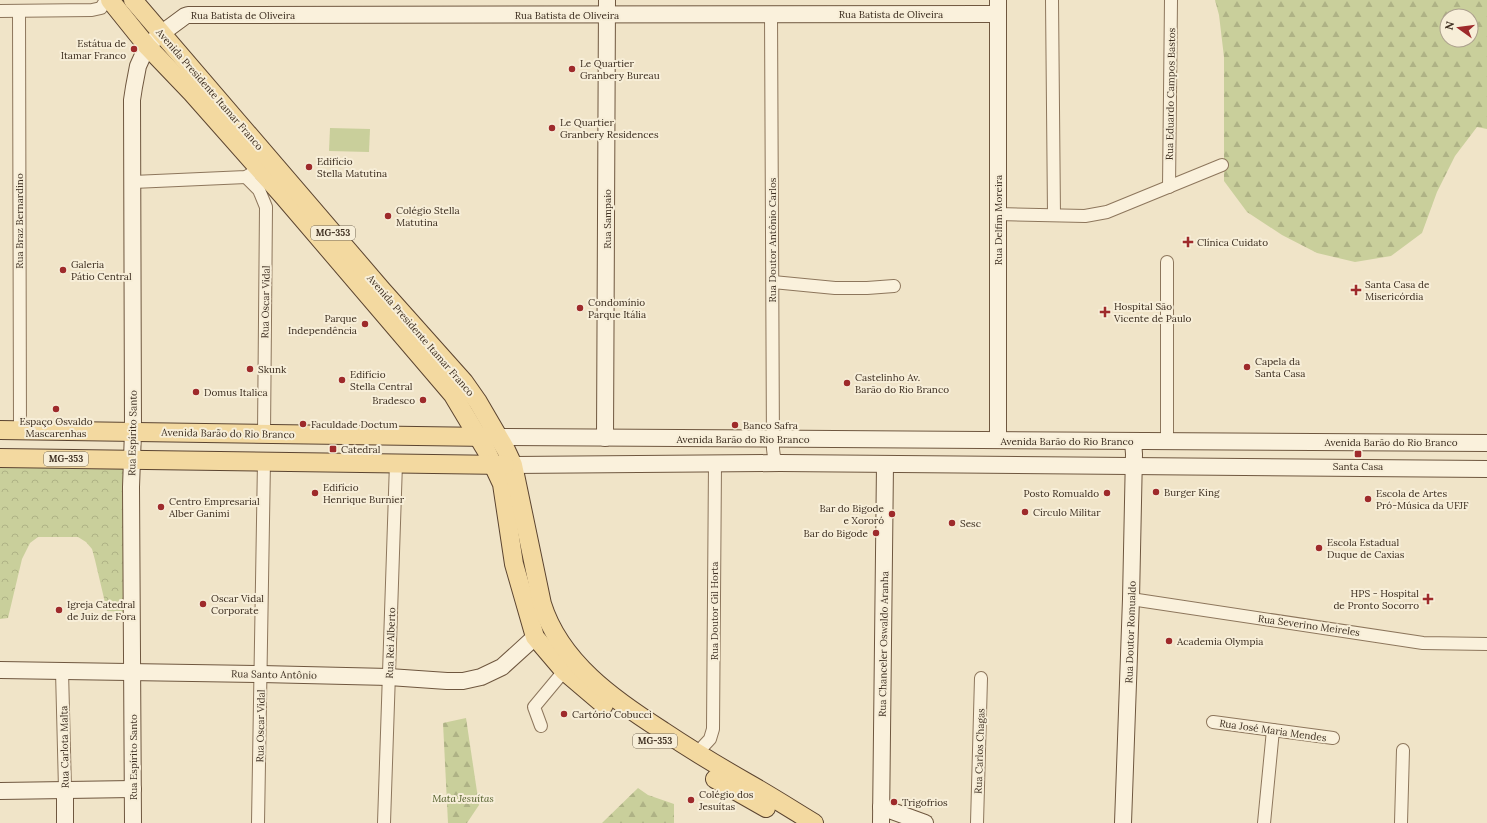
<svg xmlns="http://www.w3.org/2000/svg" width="1487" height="823" font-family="Lora,serif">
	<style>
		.green { fill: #c9cf9b }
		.forest { fill: url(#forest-firs); fill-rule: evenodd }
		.park { fill: url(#park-crowns) }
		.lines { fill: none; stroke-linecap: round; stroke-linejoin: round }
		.street-casing { stroke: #8d765c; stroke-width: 14 }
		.secondary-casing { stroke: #6f573f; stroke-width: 18 }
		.primary-casing { stroke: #5b4430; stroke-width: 20 }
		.street { stroke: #faf1dc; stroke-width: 12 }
		.secondary { stroke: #faf1dc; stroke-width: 16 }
		.primary { stroke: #f3d9a0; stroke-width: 18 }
		.poi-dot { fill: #9e2a2b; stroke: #f7eed8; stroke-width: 1.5 }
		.labels { text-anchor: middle; stroke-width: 4; stroke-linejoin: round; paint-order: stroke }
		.shield { fill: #f7eed8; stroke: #756857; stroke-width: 1 }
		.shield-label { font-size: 9px; font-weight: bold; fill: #3d2e20 }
		.street-label { font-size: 10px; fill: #3d2e20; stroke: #f7eed8 }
		.poi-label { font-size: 10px; fill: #3d2e20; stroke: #f7eed8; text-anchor: start }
		.park-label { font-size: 10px; font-style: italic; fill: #4d5a26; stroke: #f7eed8 }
	</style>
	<defs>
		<pattern id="forest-firs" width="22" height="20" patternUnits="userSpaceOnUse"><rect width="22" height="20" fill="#c9cf9b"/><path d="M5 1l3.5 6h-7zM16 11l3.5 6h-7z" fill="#aeb285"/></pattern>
		<pattern id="park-crowns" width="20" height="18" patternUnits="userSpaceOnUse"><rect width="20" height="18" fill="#c9cf9b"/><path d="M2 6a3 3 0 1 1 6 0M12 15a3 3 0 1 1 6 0" fill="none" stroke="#aeb285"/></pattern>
	</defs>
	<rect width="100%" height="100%" fill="#f0e4c8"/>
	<!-- green -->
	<path class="green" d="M330,128l40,1 -1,23 -40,-1z"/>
	<!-- forest -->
	<g class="forest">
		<path d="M1215,0h272v129l-10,-2 -22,29 -18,36 -15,41 -31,23 -36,6 -38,-9 -35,-18 -35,-23 -23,-31v-124l-5,-42zM1447,16h24v24h-24z"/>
		<path d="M466,718l13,87 -12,18h-19l-5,-100z"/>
		<path d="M638,788l10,7 26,9v19h-72z"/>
	</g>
	<!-- park -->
	<path class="park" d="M0,465l125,2 2,145 -20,-1 -12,-51 -3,-11 -6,-7 -8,-5h-40l-8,6 -8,16 -14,59 -8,1z"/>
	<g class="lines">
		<!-- street casing -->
		<g class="street-casing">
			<g id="street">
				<path d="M1052,0l2,215"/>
				<path d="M0,11l92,-1 9,-2 5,-8"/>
				<path d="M19,12l1,418"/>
				<path d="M771,14l2,435 1,8 6,6"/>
				<path d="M246,177l13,13 7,17 -2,227"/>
				<path d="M133,182l113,-5 5,-3"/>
				<path d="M1169,187l2,-187"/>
				<path d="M998,214l87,2 22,-4 115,-47"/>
				<path d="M1167,262v179"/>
				<path d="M773,282l62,6h32l27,-2"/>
				<path d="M1131,599l292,44 64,1"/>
				<path d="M62,671l3,118"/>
				<path d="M1213,722l120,16"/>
				<path d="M541,726l-7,-19 30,-36"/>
				<path d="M697,753l13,-14 3,-10 2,-265"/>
				<path d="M258,823l6,-362"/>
				<path d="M384,823l12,-360"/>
				<path d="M977,823l4,-145"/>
				<path d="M1264,823l9,-93"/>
				<path d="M1401,823l2,-73"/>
			</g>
		</g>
		<!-- secondary casing -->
		<g class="secondary-casing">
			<g id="secondary">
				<path d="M498,437l989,6"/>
				<path d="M605,438l2,-438"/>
				<path d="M998,440v-440"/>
				<path d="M513,465l267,-2 707,6"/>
				<path d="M0,670l261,4 128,3 58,4h16l18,-4 21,-10 33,-30"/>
				<path d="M65,789v34"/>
				<path d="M0,791l133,-2"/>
				<path d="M881,807l44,16"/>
				<path d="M133,823l-2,-336 2,-56 -1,-331 2,-13 4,-21 9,-20 15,-13 23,-17 3,-1 810,-1"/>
				<path d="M881,823l4,-359"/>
				<path d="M1123,823l8,-224 3,-145 -1,-13"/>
			</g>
		</g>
		<!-- primary casing -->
		<g class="primary-casing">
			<g id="primary">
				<path d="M110,0l37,46 45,47 92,104 169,198 33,55 16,34 12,80 21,73 29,34 40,34"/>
				<path d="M133,0l249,290 82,92 14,20 28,48 7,15 29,139c18,58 72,96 121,127 27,18 55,35 83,51 23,13 45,27 68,41"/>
				<path d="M0,430l489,7"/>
				<path d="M0,458l505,7"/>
				<path d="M715,779l51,29"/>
			</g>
		</g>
		<!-- street -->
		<use href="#street" class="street"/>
		<!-- secondary -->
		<use href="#secondary" class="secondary"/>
		<!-- primary -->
		<use href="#primary" class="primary"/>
	</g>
	<!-- markers -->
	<g class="poi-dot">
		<circle cx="134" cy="49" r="4"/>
		<circle cx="572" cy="69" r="4"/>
		<circle cx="552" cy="128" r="4"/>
		<circle cx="309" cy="167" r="4"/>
		<circle cx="388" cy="216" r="4"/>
		<path d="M1186 236h4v4h4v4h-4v4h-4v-4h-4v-4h4z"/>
		<circle cx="63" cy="270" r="4"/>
		<path d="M1354 284h4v4h4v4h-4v4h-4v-4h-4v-4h4z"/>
		<circle cx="580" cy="308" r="4"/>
		<path d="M1103 306h4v4h4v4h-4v4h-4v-4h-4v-4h4z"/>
		<circle cx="365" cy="324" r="4"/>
		<circle cx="1247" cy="367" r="4"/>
		<circle cx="250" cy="369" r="4"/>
		<circle cx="342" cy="380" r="4"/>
		<circle cx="847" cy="383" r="4"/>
		<circle cx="196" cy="392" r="4"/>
		<circle cx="423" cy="400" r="4"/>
		<circle cx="56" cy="409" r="4"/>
		<circle cx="303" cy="424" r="4"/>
		<circle cx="735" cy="425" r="4"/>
		<rect x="329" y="445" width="8" height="8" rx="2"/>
		<rect x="1354" y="450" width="8" height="8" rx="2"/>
		<circle cx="1156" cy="492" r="4"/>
		<circle cx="315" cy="493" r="4"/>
		<circle cx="1107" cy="493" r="4"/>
		<circle cx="1368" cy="499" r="4"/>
		<circle cx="161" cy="507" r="4"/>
		<circle cx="1025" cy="512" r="4"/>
		<circle cx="892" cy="514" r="4"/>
		<circle cx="952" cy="523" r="4"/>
		<circle cx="876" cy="533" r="4"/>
		<circle cx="1319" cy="548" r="4"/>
		<path d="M1426 593h4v4h4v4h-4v4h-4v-4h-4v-4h4z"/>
		<circle cx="203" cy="604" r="4"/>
		<circle cx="59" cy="610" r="4"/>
		<circle cx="1169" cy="641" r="4"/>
		<circle cx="564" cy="714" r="4"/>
		<circle cx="691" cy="800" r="4"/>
		<circle cx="894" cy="802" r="4"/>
	</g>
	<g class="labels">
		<!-- shield labels -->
		<g class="shield">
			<rect x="311" y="226" width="44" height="14" rx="3"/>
			<rect x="44" y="452" width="44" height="14" rx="3"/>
			<rect x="633" y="734" width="44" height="14" rx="3"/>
		</g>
		<g class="shield-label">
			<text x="333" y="236">MG-353</text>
			<text x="66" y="462">MG-353</text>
			<text x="655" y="744">MG-353</text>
		</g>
		<!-- street labels -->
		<g class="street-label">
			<text x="891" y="18">Rua Batista de Oliveira</text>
			<text x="243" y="19">Rua Batista de Oliveira</text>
			<text x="567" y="19">Rua Batista de Oliveira</text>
			<text transform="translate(210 89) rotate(49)" y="4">Avenida Presidente Itamar Franco</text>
			<text transform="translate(1170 94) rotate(-89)" y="4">Rua Eduardo Campos Bastos</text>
			<text transform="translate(607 219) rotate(-90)" y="4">Rua Sampaio</text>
			<text transform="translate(998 220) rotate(-90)" y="4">Rua Delfim Moreira</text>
			<text transform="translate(19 221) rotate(-90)" y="4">Rua Braz Bernardino</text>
			<text transform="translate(772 240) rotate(-90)" y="4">Rua Doutor Antônio Carlos</text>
			<text transform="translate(265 302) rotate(-89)" y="4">Rua Oscar Vidal</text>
			<text transform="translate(421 335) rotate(49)" y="4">Avenida Presidente Itamar Franco</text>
			<text transform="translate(132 433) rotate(-89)" y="4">Rua Espírito Santo</text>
			<text transform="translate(228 433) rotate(1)" y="4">Avenida Barão do Rio Branco</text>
			<text x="743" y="443">Avenida Barão do Rio Branco</text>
			<text x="1067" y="445">Avenida Barão do Rio Branco</text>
			<text x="1391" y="446">Avenida Barão do Rio Branco</text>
			<text transform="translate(714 611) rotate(-90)" y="4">Rua Doutor Gil Horta</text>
			<text transform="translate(1309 625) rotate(8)" y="4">Rua Severino Meireles</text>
			<text transform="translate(1130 632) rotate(-88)" y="4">Rua Doutor Romualdo</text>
			<text transform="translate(390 643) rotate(-88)" y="4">Rua Rei Alberto</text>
			<text transform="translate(883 644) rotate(-89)" y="4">Rua Chanceler Oswaldo Aranha</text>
			<text transform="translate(274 674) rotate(1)" y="4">Rua Santo Antônio</text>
			<text transform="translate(260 726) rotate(-89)" y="4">Rua Oscar Vidal</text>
			<text transform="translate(1273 730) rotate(8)" y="4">Rua José Maria Mendes</text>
			<text transform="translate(64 747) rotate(-91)" y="4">Rua Carlota Malta</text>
			<text transform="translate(979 751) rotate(-88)" y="4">Rua Carlos Chagas</text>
			<text transform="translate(133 757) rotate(-90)" y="4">Rua Espírito Santo</text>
		</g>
		<!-- poi labels -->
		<g class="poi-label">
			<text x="126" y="47" text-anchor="end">Estátua de<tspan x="126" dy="12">Itamar Franco</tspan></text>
			<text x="580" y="67">Le Quartier<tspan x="580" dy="12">Granbery Bureau</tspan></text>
			<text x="560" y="126">Le Quartier<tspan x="560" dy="12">Granbery Residences</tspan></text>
			<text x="317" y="165">Edifício<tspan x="317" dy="12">Stella Matutina</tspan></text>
			<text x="396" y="214">Colégio Stella<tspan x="396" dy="12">Matutina</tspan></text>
			<text x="1197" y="246">Clínica Cuidato</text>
			<text x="71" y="268">Galeria<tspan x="71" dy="12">Pátio Central</tspan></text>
			<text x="1365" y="288">Santa Casa de<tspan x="1365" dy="12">Misericórdia</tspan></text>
			<text x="588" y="306">Condomínio<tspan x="588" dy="12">Parque Itália</tspan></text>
			<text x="1114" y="310">Hospital São<tspan x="1114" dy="12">Vicente de Paulo</tspan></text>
			<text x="357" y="322" text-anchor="end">Parque<tspan x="357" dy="12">Independência</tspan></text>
			<text x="1255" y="365">Capela da<tspan x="1255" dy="12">Santa Casa</tspan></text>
			<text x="258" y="373">Skunk</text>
			<text x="350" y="378">Edifício<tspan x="350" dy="12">Stella Central</tspan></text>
			<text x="855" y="381">Castelinho Av.<tspan x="855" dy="12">Barão do Rio Branco</tspan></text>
			<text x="204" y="396">Domus Italica</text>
			<text x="415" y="404" text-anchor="end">Bradesco</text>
			<text x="56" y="425" text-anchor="middle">Espaço Osvaldo<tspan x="56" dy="12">Mascarenhas</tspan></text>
			<text x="311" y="428">Faculdade Doctum</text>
			<text x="743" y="429">Banco Safra</text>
			<text x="341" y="453">Catedral</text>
			<text x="1358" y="470" text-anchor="middle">Santa Casa</text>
			<text x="323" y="491">Edifício<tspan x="323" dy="12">Henrique Burnier</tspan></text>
			<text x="1164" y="496">Burger King</text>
			<text x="1099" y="497" text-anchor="end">Posto Romualdo</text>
			<text x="1376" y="497">Escola de Artes<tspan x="1376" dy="12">Pró-Música da UFJF</tspan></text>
			<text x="169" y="505">Centro Empresarial<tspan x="169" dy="12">Alber Ganimi</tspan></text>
			<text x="884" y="512" text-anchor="end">Bar do Bigode<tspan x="884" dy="12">e Xororó</tspan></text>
			<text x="1033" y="516">Círculo Militar</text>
			<text x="960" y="527">Sesc</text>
			<text x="868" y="537" text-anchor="end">Bar do Bigode</text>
			<text x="1327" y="546">Escola Estadual<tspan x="1327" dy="12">Duque de Caxias</tspan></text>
			<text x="1419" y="597" text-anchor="end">HPS - Hospital<tspan x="1419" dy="12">de Pronto Socorro</tspan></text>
			<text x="211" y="602">Oscar Vidal<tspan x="211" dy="12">Corporate</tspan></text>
			<text x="67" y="608">Igreja Catedral<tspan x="67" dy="12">de Juiz de Fora</tspan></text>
			<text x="1177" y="645">Academia Olympia</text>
			<text x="572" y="718">Cartório Cobucci</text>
			<text x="699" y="798">Colégio dos<tspan x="699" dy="12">Jesuítas</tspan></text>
			<text x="902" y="806">Trigofrios</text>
		</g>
		<!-- park labels -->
		<g class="park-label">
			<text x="463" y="802">Mata Jesuítas</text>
		</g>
	</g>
	<!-- north arrow -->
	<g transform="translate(1459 28) rotate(284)"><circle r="19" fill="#f7eed8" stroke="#ada18e"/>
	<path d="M0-3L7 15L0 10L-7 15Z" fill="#9e2a2b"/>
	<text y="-6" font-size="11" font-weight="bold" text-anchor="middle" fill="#3d2e20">N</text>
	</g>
</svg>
